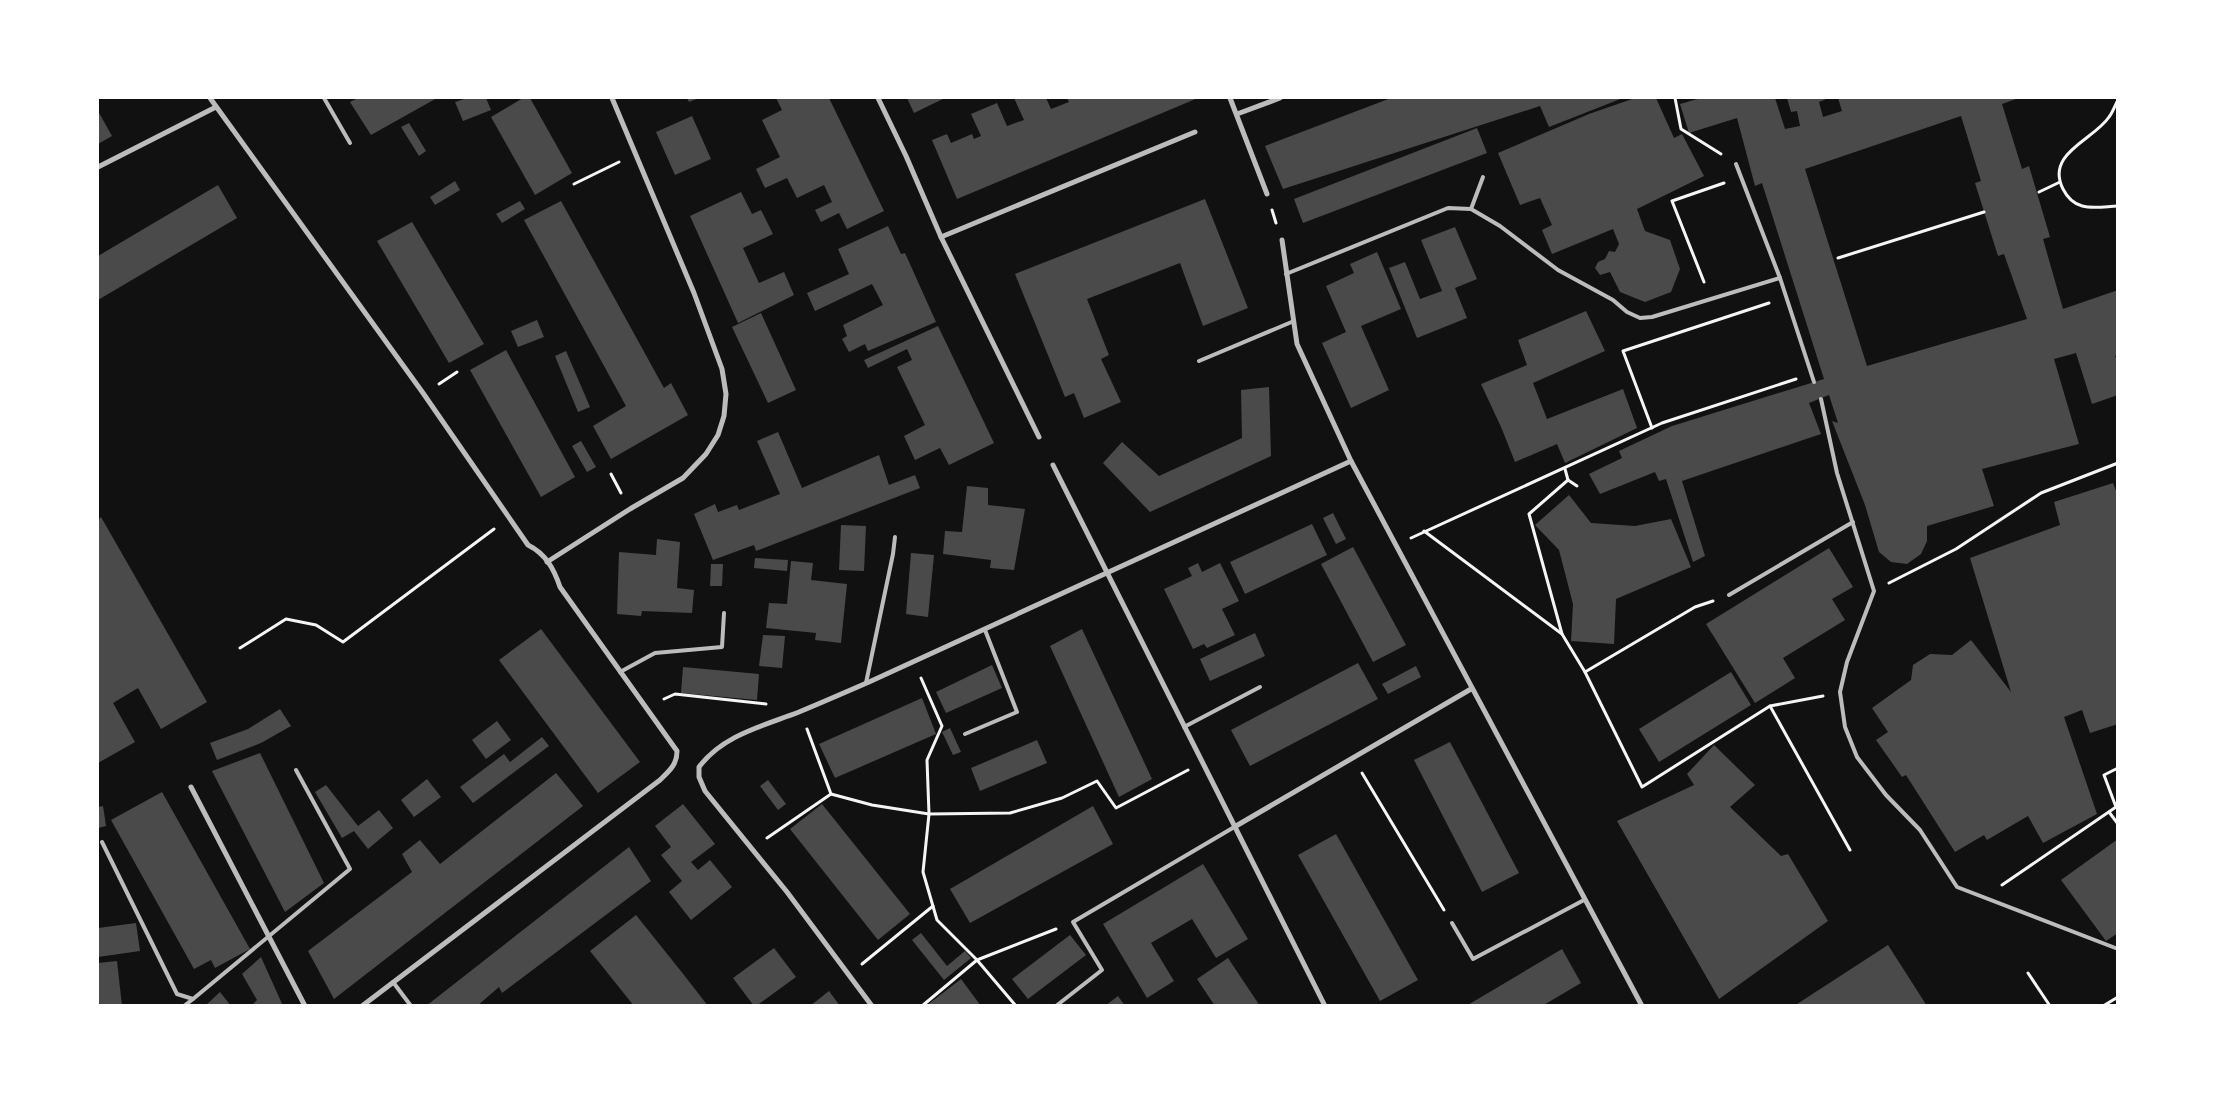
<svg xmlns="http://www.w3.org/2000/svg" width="2215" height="1103" font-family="'Public Sans',sans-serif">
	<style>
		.building { fill: #4a4a4a; fill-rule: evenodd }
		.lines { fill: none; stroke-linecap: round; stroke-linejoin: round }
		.path { stroke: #f5f5f5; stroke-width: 3 }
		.service { stroke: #bcbcbc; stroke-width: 4 }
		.minor { stroke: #bcbcbc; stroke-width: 5 }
	</style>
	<rect width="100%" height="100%" fill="#111"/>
	<!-- building -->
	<g class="building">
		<path d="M358,98h79l-66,37 -21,-33z"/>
		<path d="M467,98h19l5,12 -28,11 -8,-19z"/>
		<path d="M523,98h7l42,75 -37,22 -44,-78z"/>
		<path d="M687,98h12l-10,4z"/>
		<path d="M776,98h53l55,113 -37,18 -8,-16 -18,9 -6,-12 17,-8 -8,-17 -27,13 -10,-20 -22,10 -9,-19 24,-12 -18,-37 20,-10z"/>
		<path d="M907,98h38l-31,15z"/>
		<path d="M1014,98h32l5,11 18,-7 -2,-4h131l-241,101 -25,-59 15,-6 4,9 21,-9 2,5 7,-3 -10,-22 26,-11 10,23 17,-6z"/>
		<path d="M1391,98h232l-74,29 -9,-21 -257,83 -18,-43z"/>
		<path d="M1635,98h21l18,40 8,-4 22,42 -67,33 8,22 25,9 10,29 -9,23 -26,10 -25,-10 -10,-20 -10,3 -5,-7 3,-6 7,-3 4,-8 6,1 4,-8 -6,-15 -61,25 -10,-24 10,-5 -12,-27 -20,7 -22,-52 91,-39z"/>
		<path d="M1701,98h74l10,31 15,-3 -3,-15 -6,1 -4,-14h42l-10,4 4,15 19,-6 -4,-13h181l-17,6 20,65 7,-3 21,71 -7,2 20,70 55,-19v65l-3,1 3,7v32l-26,9 -16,-51 -22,6 25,85 -97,25 12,37 -67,20v15l-6,13 -14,10 -16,-2 -12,-10 -14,-47 -33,-84 6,2 -9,-28 -20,8 12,31 -139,47 23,75 -12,6 -27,-83 -7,2 -4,-9 -55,22 -11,-20 33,-16 -3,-7 53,-25 152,-47 -62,-196 -7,3 -18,-68 -48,15 -9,-29zM1961,116l20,65 -6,2 23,73 6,-2 23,65 -160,47 -62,-197z"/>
		<path d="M98,111l14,25 -14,8z"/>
		<path d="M692,116l19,43 -36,16 -19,-43z"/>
		<path d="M409,123l17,28 -7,5 -18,-29z"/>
		<path d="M1477,128l10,25 -184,70 -9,-24z"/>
		<path d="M455,181l5,9 -25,15 -5,-8z"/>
		<path d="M218,185l19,33 -139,82v-44z"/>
		<path d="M741,192l11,22 9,-4 12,24 -30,14 16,35 25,-11 10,23 -56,28 -48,-107z"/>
		<path d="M1205,199l43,109 -45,18 -23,-63 -93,36 22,56 -8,4 20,43 -37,16 -10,-25 -9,4 -50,-123z"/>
		<path d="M520,201l5,8 -23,14 -6,-9z"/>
		<path d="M561,201l103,187 7,-5 17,32 -77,44 -18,-33 33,-20 -102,-186z"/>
		<path d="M412,222l72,122 -35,19 -72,-122z"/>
		<path d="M888,226l13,28 4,-1 31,69 -68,29 -3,-7 -16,8 -7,-13 5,-3 -4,-11 40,-20 -11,-21 -57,27 -8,-18 42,-19 -11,-25z"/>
		<path d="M1455,227l22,52 -22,9 12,30 -50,20 -28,-70 16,-6 15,37 22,-8 -21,-51z"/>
		<path d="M1377,252l24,57 -40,17 28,64 -38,18 -29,-65 24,-11 -20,-46 28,-13 -4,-9z"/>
		<path d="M1586,311l19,40 -72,32 14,36 76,-30 14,39 -72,35 -8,-19 -42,18 -14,-35 -20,-43 46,-19 -9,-25z"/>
		<path d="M761,313l35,77 -28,13 -36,-76z"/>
		<path d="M537,320l7,17 -26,10 -7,-16z"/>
		<path d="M938,326l56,117 -45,22 -9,-17 -25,12 -11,-24 21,-11 -28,-58 15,-7 -5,-11 -39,19 -4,-8z"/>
		<path d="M506,350l69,127 -34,20 -71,-127z"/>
		<path d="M566,351l24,56 -12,5 -23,-56z"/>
		<path d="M1269,387l2,69 -121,56 -47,-49 19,-21 37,34 83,-38 -1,-48z"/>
		<path d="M778,432l24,56 77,-33 10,30 26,-10 5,13 -164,63 -2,-6 -41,15 -19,-46 21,-10 3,8 19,-7 2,5 41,-16 -23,-53z"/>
		<path d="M581,441l15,26 -9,5 -15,-26z"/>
		<path d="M2113,483l5,13v228l-28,9 -8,-23 -18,7 33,97 -54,29 -15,-27 -41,24 -3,-5 -29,17 -49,-77 -4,2 -26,-37 12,-8 -16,-24 39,-28 2,-15 17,-11 22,1 19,-15 40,52 -41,-134 90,-33 -6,-23z"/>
		<path d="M967,486l21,2v17l37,4 -11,61 -24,-2 1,-8 -48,-6 2,-23 17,1z"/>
		<path d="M1569,495l22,28 44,3 36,-7 20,48 -75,32 -2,45 -43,-3 2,-37 -14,-54 -24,-25z"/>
		<path d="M1333,513l13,26 -10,5 -13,-26z"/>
		<path d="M101,517l106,185 -46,27 -23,-41 -25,15 22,39 -37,21v-243z"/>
		<path d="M1312,524l15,31 -82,39 -15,-32z"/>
		<path d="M841,525l25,1 -2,45 -25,-1z"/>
		<path d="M657,539l23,3 -3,46 17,2 -2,23 -50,-2 -1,5 -24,-2 2,-62 37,3z"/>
		<path d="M1353,547l53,98 -33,17 -52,-98z"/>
		<path d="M1829,548l24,39 -21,12 13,21 -62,38 12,20 -40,25 -49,-79z"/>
		<path d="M911,553l23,2 -6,62 -22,-3z"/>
		<path d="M755,558l33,2 -1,11 -33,-3z"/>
		<path d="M791,561l22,2 -2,17 36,4 -6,59 -26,-3 1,-7 -50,-5 3,-25 18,1z"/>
		<path d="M1198,563l4,9 18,-9 19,38 -17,8 13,26 -28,13 -3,-4 -11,5 -29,-60 28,-13 -4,-8z"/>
		<path d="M711,564h12l-1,22h-12z"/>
		<path d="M541,629l99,133 -42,31 -99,-133z"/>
		<path d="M1082,629l70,150 -33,18 -69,-151z"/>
		<path d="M1255,633l10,23 -55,25 -10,-22z"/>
		<path d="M763,635l22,1 -3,32 -23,-2z"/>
		<path d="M1358,663l20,36 -128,67 -19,-36z"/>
		<path d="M992,665l10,23 -56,25 -10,-21z"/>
		<path d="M1416,666l5,11 -33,17 -6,-10z"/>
		<path d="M683,667l76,7 -2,26 -76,-7z"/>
		<path d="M1731,672l20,33 -92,57 -20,-33z"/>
		<path d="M922,698l14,36 -101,44 -16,-34z"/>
		<path d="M280,709l11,17 -30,17 -44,17 -7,-17 38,-14z"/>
		<path d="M497,721l14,19 -25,19 -14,-19z"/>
		<path d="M950,728l11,24 -8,3 -11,-23z"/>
		<path d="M542,737l7,9 -76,57 -13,-16 44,-33 6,8z"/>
		<path d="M1037,740l10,23 -67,28 -9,-23z"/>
		<path d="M1450,742l69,131 -37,19 -68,-132z"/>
		<path d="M1714,745l41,40 -25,22 51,49 7,-2 40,67 -109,78 -102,-178 77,-36 -7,-11z"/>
		<path d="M260,753l64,130 -39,29 -73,-141z"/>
		<path d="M556,773l27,33 -249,193 -26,-48 104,-79 -10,-18 18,-14 20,24z"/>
		<path d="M427,779l14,18 -27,20 -13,-17z"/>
		<path d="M768,780l18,24 -8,6 -18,-24z"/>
		<path d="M326,785l32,41 21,-16 14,18 -25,21 -14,-18 -12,7 -27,-46z"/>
		<path d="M162,792l88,157 -35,19 -4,-8 -17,9 -83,-149z"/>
		<path d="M683,804l32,40 -24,18 7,8 12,-10 22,27 -41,33 -22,-28 13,-11 -21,-26 10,-8 -16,-21z"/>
		<path d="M822,804l88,110 -32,26 -88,-111z"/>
		<path d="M103,806l3,20 -8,2v-21z"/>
		<path d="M1093,806l20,38 -143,79 -20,-34z"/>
		<path d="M1336,834l82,146 -38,21 -82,-146z"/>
		<path d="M2118,839v94l-12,8 -45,-61z"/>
		<path d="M629,847l22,34 -149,112 -3,-6 -22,19h-51z"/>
		<path d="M1203,864l45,75 -32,19 -24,-39 -41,24 23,38 -27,17 -44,-74z"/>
		<path d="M636,915l48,60 24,31h-74l-44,-55z"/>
		<path d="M136,923l4,28 -42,6v-29z"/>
		<path d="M921,933l26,33 18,-15 6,7 -27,22 -32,-40z"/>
		<path d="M1070,935l16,20 -58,44 -16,-20z"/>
		<path d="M1888,945l39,61h-133z"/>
		<path d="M774,948l22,29 -40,29h-2l-21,-28z"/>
		<path d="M1562,949l19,34 -39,23h-76z"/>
		<path d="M261,957l22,49h-32l6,-6 -15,-26z"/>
		<path d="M1228,958l32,48h-45l-18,-27z"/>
		<path d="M117,961l5,45h-24v-43z"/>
		<path d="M961,979l20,27h-55z"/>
		<path d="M829,991l11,15h-30z"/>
		<path d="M220,992l11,14h-26z"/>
		<path d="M1118,996l7,10h-20z"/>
	</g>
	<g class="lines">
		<!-- path -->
		<g class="path">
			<path d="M1675,98l6,31 40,25"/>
			<path d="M2118,100c-3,5 -5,12 -9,17 -15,23 -64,36 -46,72 12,24 32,18 55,17"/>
			<path d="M574,184l45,-22"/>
			<path d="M2039,192l21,-10"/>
			<path d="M1272,210l4,13"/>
			<path d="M1838,258l146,-46"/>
			<path d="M1704,282l-32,-81 52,-18"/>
			<path d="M439,384l18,-12"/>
			<path d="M1652,428l-29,-77 146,-48"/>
			<path d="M611,474l10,19"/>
			<path d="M1568,480l9,6"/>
			<path d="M1424,531l138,103 23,38 57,115 128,-81"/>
			<path d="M1411,538l251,-115 134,-44"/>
			<path d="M1889,583l67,-34 85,-56 77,-30"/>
			<path d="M1562,634l-33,-120 39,-34 -3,-11"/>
			<path d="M240,648l46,-29 30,6 27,17 151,-113"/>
			<path d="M1585,672l110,-65 18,-6"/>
			<path d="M921,678l21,48 -15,34 2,54 -6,58 14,48 40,40 39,46"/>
			<path d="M1823,696l-53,10 80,144"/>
			<path d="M664,699l11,-5 91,10"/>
			<path d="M807,729l24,65"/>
			<path d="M1362,773l82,137"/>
			<path d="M2109,812l9,12"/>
			<path d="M767,838l64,-44 41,11 57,9 81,-1 52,-15 35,-17 19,27 72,-38"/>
			<path d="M2002,885l114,-78 -12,-32 14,-7"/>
			<path d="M862,964l71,-58"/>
			<path d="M2028,973l22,33"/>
			<path d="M922,1006l55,-46 79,-31"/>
			<path d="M2103,1006l15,-9"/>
		</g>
		<!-- service -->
		<g class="service">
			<path d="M324,98l26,45"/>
			<path d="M1736,164l44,114 34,104"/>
			<path d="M1471,209l12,-32"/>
			<path d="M1286,274l162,-66 23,1 29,17 58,44 55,30 14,12 13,6 12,-1 128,-39"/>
			<path d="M1199,361l95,-40"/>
			<path d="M1821,399l16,74 37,118 -27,71 -7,30 5,35 12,30 29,38 34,35 37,57 161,62"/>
			<path d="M1729,595l124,-73"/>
			<path d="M620,672l35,-19 67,-6 2,-34"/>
			<path d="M866,683l27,-129 2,-17"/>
			<path d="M1184,727l76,-40"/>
			<path d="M965,734l52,-22 -32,-82"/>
			<path d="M102,842l75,152 16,5 157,-130 -54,-99"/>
			<path d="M1452,923l21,36 111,-59"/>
			<path d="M393,982l18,24"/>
			<path d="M184,1006l9,-7"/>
			<path d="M1056,1006l46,-36 -29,-48 163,-96"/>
		</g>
		<!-- minor -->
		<g class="minor">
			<path d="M210,98l213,295 105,152c18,9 26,24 32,42l117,164c0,14 -8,20 -17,29l-298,226"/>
			<path d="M878,98l28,58 35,81 98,200"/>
			<path d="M1230,98l37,96"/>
			<path d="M1237,114l43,-16"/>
			<path d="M98,167l118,-60"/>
			<path d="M941,237l254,-105"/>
			<path d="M1282,240l15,104 54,117 291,545"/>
			<path d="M1053,465l272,541"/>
			<path d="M547,562l83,-53 53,-31 23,-24 12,-19 6,-19 2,-22 -4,-25 -28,-76 -82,-195"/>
			<path d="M191,787l114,219"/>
			<path d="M1236,826l235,-137"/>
			<path d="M872,1006l-85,-114 -82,-101 -6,-14v-10c24,-32 64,-41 100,-55 24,-10 47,-20 70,-30 161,-73 322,-146 482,-221"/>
		</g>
	</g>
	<!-- border -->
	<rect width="2215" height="1103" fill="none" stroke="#ffffff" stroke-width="198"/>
</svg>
